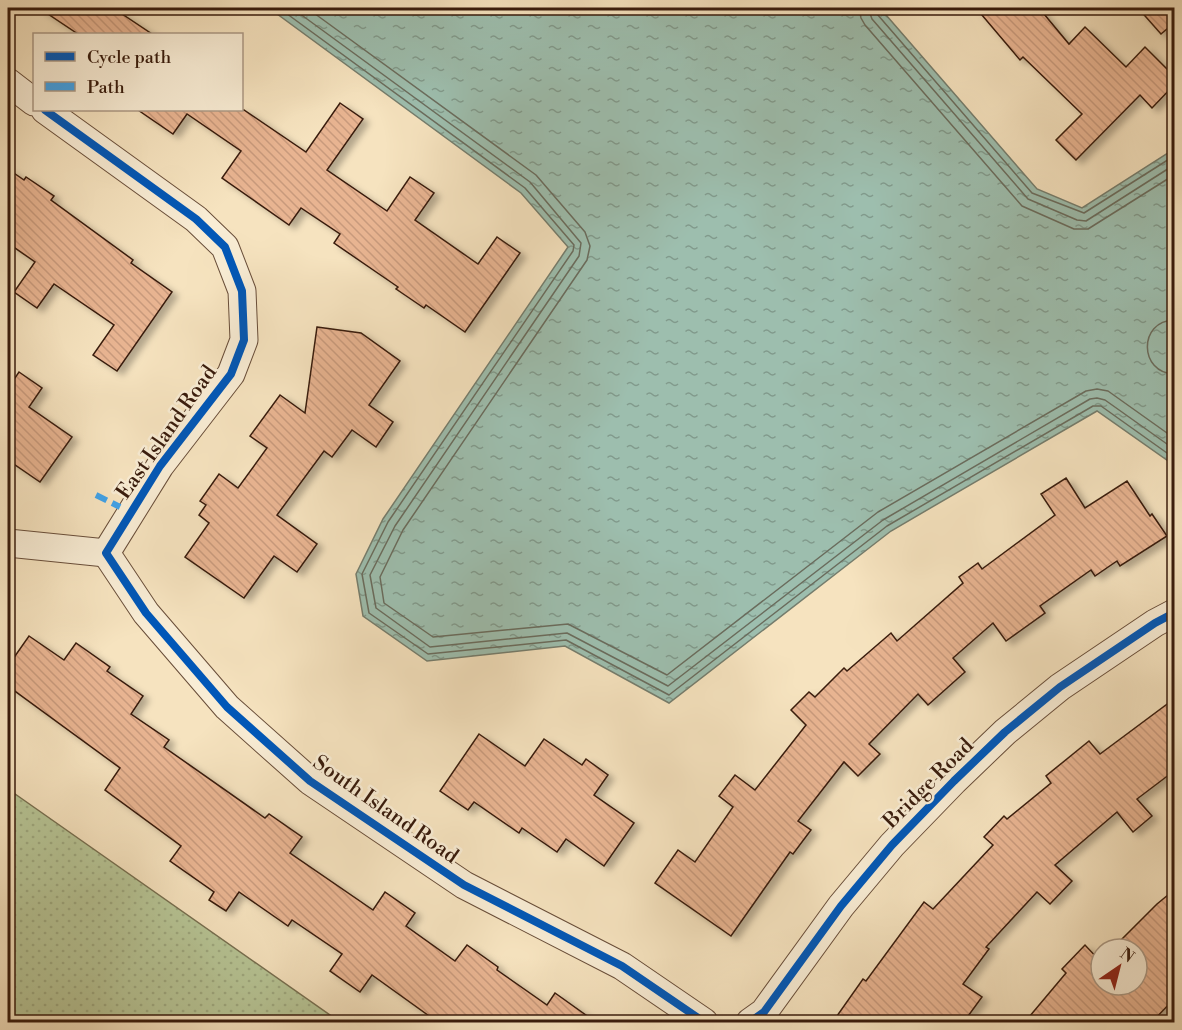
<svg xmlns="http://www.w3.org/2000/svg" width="1182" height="1030" font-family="'Libre Bodoni',serif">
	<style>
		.grass { fill: url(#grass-dots); stroke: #787051; stroke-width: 1.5 }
		.water { fill: url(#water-ripples); stroke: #757d6d; stroke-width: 1.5 }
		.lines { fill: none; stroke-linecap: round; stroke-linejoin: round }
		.shore { stroke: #6a6c5d; stroke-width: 1.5 }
		.building { fill: url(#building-back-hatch); stroke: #381b0c; stroke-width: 1.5; filter: url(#shadow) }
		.street-casing { stroke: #684d39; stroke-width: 29 }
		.street { stroke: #f9edd5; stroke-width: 27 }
		.quiet { stroke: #3fa2e9; stroke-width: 6; stroke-dasharray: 12 6; stroke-linecap: butt }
		.cycleway-casing { stroke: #f9edd5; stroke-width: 11 }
		.cycleway { stroke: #0057b8; stroke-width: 8 }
		.labels { text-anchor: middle; stroke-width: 5; stroke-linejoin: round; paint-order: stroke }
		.street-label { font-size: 21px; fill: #381b0c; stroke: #f9edd5 }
	</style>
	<defs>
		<pattern id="grass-dots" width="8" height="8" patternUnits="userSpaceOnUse" patternTransform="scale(1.5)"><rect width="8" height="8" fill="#b7c596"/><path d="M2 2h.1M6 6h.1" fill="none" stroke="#9ea980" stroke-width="1.8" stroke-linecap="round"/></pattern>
		<pattern id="water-ripples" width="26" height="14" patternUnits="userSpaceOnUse" patternTransform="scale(1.5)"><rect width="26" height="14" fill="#9dbeae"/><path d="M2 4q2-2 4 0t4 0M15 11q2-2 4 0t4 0" fill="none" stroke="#819a8c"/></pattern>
		<pattern id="building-back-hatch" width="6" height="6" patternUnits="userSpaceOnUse" patternTransform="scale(1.5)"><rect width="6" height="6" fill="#e8b491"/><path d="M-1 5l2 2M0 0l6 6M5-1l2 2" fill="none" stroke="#c89a7c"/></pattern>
		<filter id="shadow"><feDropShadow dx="6" dy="4" stdDeviation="3" flood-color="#0004"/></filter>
	</defs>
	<rect width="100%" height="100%" fill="#f6e3bf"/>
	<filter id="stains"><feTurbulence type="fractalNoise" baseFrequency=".00333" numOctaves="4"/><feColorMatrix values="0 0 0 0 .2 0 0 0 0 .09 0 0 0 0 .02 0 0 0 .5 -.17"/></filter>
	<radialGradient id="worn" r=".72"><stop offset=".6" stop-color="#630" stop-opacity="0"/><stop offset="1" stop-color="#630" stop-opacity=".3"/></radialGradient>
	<!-- grass -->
	<path class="grass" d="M8,789l332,233h-332z"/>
	<!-- water -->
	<path class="water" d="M269,8h611l157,181 45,19 92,-59v192l-5,4 5,12v108l-77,-54 -206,120 -222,172 -104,-57 -138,15 -64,-45 -7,-42 27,-55 185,-272 -47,-54z"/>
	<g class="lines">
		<!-- shore -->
		<g class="shore">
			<path d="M279,8l246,180 49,57 -1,6 -185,271 -26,52 7,39 59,41 138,-14 103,55 218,-169 206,-120h8l73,52"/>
			<path d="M292,8l238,174 51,61 -2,13 -184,270 -25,49 6,33 54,39 137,-14 101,53 215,-166 207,-121 7,-1 8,2 69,49"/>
			<path d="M307,8l229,167 49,57 5,14 -3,14 -184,270 -23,47 4,26 49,34 135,-13 99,51 211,-163 208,-121 11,-2 11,2 66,47"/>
			<path d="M859,8l2,10 4,7 157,181 52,23h14l86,-54"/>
			<path d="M868,8l4,11 156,180 49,21 9,1 88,-56"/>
			<path d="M876,8l1,6 155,179 52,20 90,-57"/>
			<path d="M1174,320c-36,1 -35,53 0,54"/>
		</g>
	</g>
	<!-- building -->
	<g class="building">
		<path d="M39,8h74l39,26h-74z"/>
		<path d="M976,8h63l30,36 16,-17 41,40 19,-20 29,29v9l-22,23 -12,-13 -64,65 -20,-20 26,-26 -59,-57 -3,3z"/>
		<path d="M1138,8h36v15l-13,11z"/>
		<path d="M340,103l23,16 -36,51 60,41 23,-34 24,16 -19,27 63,44 19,-27 23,16 -55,79 -39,-27 -2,3 -28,-19 2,-2 -64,-44 6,-9 -39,-26 -12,17 -67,-47 19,-27 -54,-37 -14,20 -35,-24h106l62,42z"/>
		<path d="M8,169l16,11 2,-3 28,19 -3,4 82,60 -2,3 41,29 -55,79 -24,-16 21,-30 -60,-41 -17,24 -23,-16 21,-30 -27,-19z"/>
		<path d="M317,327l44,6 39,28 -31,44 24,17 -17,25 -24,-17 -20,27 -8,-6 -47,64 40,29 -20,28 -23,-16 -30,42 -59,-41 24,-34 -10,-8 7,-10 -6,-4 19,-27 19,14 29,-40 -17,-12 30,-41 25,18z"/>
		<path d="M19,372l23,16 -13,19 43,30 -32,45 -32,-22v-72z"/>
		<path d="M1066,478l19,30 42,-27 23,35 2,-2 15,22 -47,30 -3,-5 -22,15 -4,-6 -51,36 5,7 -39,28 -13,-18 -40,35 12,14 -37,33 -10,-11 -49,50 11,10 -22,22 -14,-14 -46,59 13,9 -18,24 -3,-2 -59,84 -76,-53 23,-33 17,12 38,-55 -14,-11 16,-21 20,15 51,-65 -15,-15 18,-18 6,5 29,-29 3,3 44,-38 6,8 66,-58 -4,-6 19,-14 4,6 73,-54 -14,-21z"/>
		<path d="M29,636l35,24 12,-17 34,24 -3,4 36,25 -12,18 38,26 -5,7 101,71 4,-4 33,23 -12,16 83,57 12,-18 30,21 -9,13 49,35 12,-16 31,22 -1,3 50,35 8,-12 42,30h-158l-67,-48 -12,17 -30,-21 12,-17 -50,-34 -4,6 -49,-34 -13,19 -17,-11 5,-8 -44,-31 11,-15 -76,-56 15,-22 -112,-82v-20z"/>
		<path d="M1174,699v72l-37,28 15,17 -19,16 -16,-20 -62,53 17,16 -22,23 -13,-12 -51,55 3,2 -26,35 19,13 -19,26h-131l31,-44 3,2 58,-79 9,7 60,-64 -9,-8 20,-21 3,3 44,-36 -5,-7 43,-35 11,13z"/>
		<path d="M479,734l46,32 19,-27 38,26 4,-6 22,16 -14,20 40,28 -30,43 -38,-27 -9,13 -35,-24 -3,5 -45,-31 -6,8 -28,-19z"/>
		<path d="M1174,890v109l-23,24h-127l42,-50 -4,-4 23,-24 15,16 1,-1v25h36v-36h-25l45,-45z"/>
	</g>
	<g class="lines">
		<!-- street casing -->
		<g class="street-casing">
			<g id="street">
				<path d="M8,82l26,20"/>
				<path d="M45,110l151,109 29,28 17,44 2,49 -13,34 -71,92 -54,87"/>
				<path d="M8,543l98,10"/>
				<path d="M106,553l40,60 81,94 83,74 154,104 158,81 82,56"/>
				<path d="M750,1022l14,-10 77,-106 51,-61 62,-64 51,-49 55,-45 95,-64 19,-10"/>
			</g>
		</g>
		<!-- street -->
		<use href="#street" class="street"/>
		<!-- quiet -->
		<path class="quiet" d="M96,495l24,12"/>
		<!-- cycleway casing -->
		<g class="cycleway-casing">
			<g id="cycleway">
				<path d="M45,110l151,109 29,28 17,44 2,49 -13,34 -71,92 -54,87 40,60 81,94 83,74 154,104 158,81 82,56"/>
				<path d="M750,1022l14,-10 77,-106 51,-61 62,-64 51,-49 55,-45 95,-64 19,-10"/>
			</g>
		</g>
		<!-- cycleway -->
		<use href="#cycleway" class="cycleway"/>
	</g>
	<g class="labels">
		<!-- street labels -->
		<g class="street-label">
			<text transform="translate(166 432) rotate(-55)" y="7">East Island Road</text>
			<text transform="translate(928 783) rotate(-45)" y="7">Bridge Road</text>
			<text transform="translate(386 809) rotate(35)" y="7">South Island Road</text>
		</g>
	</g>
	<!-- margin -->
	<rect width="1182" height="1030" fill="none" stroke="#f6e3bf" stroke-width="30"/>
	<rect x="9" y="9" width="1164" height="1012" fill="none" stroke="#381b0c" stroke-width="3"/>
	<rect x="15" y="15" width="1152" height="1000" fill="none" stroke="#381b0c" stroke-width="1.5"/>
	<!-- legend -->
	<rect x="33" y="33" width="210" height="78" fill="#f9edd5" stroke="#ac9985" stroke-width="1.5"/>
	<rect x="45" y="52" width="30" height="9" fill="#0057b8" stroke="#ac9985" stroke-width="1.5"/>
	<text x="87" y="63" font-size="18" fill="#381b0c">Cycle path</text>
	<rect x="45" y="82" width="30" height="9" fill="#3fa2e9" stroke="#ac9985" stroke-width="1.5"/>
	<text x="87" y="93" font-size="18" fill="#381b0c">Path</text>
	<!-- north arrow -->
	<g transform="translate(1119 967) rotate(35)"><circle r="28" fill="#f9edd5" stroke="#ac9985" stroke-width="1.5"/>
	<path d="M0-4.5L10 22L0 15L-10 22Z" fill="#8f2418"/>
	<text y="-9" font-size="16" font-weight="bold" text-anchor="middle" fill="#381b0c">N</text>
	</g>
	<rect width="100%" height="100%" filter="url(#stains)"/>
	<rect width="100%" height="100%" fill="url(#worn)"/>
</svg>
